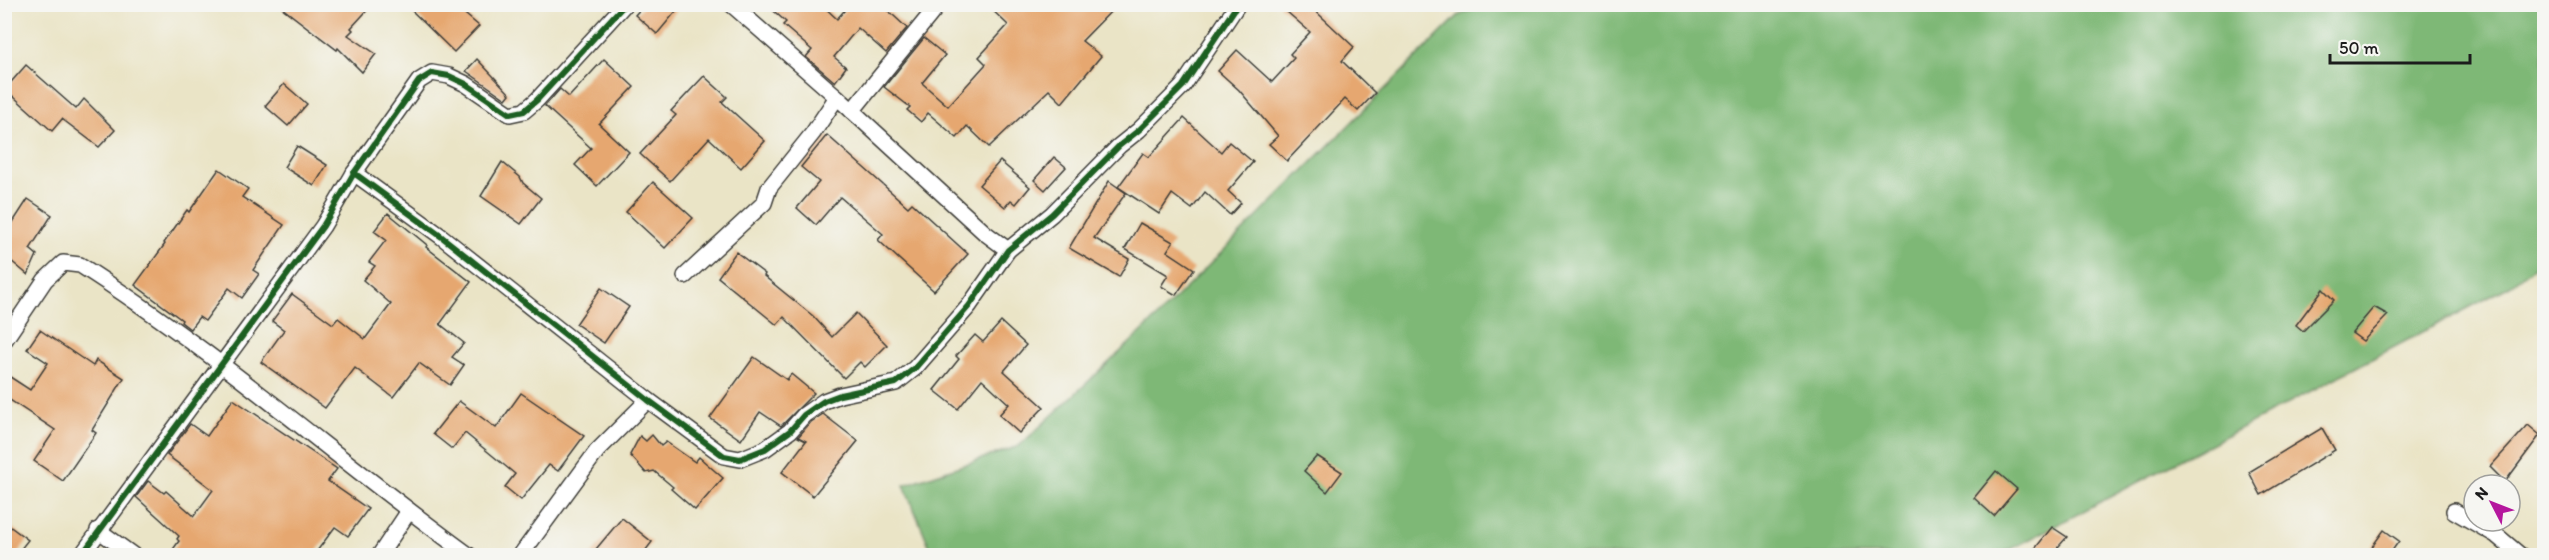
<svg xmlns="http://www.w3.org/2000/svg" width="2549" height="560" font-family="Itim,sans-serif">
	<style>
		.forest { fill: #7eb876; stroke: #4d6a49; stroke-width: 1.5 }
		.building { fill: #e6a770 }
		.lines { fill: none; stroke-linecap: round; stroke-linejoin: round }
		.street-casing { stroke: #3b3a36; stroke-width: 18 }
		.street { stroke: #fff; stroke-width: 15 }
		.cycleway-casing { stroke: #f6f6f2; stroke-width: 10 }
		.cycleway { stroke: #1b5e20; stroke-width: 6 }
	</style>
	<rect width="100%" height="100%" fill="#f6f6f2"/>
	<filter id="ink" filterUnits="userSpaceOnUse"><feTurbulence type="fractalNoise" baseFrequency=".0167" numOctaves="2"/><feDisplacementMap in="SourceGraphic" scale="12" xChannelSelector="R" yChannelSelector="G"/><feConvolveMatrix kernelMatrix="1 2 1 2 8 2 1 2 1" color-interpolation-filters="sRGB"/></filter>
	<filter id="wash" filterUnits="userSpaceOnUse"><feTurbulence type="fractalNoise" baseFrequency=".008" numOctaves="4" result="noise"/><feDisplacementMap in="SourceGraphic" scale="24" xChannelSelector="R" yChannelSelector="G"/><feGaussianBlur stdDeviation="1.35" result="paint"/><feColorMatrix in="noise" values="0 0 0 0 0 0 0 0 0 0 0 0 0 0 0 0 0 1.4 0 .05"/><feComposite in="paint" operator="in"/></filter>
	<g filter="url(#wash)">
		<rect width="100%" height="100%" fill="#eae4c6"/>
		<!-- forest -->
		<path class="forest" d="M1487,5h1057v254l-34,27 -510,269h-1067l-29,-70 115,-39 131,-122 309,-309z"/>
		<g id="blocks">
			<!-- building -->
			<g class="building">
				<path d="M277,4h96l-22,24 2,2 -5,5 28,19 -14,18 -24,-24 -1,2z"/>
				<path d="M405,4h48l26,22 -25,26z"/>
				<path d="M645,4h37l-25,30 -22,-19z"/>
				<path d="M766,4h55l16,15 13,-15h31l26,24 -21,25 -28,-25 -24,29 12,10 -11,15 -29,-25 6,-7 -29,-25 3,-3z"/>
				<path d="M986,4h132l-36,37 19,15 -39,47 -13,-13 -60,57 -22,-21 -10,12 -29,-25 -7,9 -14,-12 3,-3 -26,-20 40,-49 21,17 -23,28 26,23 38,-42 -7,-7 29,-32z"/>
				<path d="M1278,4h30l46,43 -12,14 33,32 -17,18 -13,-12 -58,62 -18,-17 9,-8 -39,-46 -21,-19 19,-21 35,32 22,-24 -4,-4 20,-22z"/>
				<path d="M477,59l33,35 -4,5 -40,-28z"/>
				<path d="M604,59l30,28 -35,37 30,28 -32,34 -22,-21 16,-17 -46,-42 15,-17 9,8z"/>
				<path d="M26,65l50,44 8,-10 31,31 -16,17 -37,-28 -10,12 -47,-42z"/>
				<path d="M704,76l23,21 -5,5 43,39 -24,27 -32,-30 -39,43 -30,-27 36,-39 -5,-4z"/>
				<path d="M284,84l23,20 -19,22 -23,-20z"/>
				<path d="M1184,118l37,34 8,-10 24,20 -25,29 13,12 -11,12 -25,-23 -13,17 -20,-15 -13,20 -41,-27 25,-34 6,4z"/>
				<path d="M827,135l81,72 4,-4 56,51 -34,37 -56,-51 5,-6 -43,-37 -24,28 -19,-17 22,-26 -18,-15z"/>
				<path d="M297,146l30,19 -13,21 -30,-19z"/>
				<path d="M1054,157l12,10 -21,23 -11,-10z"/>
				<path d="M1000,161l30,26 -14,17 -5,-4 -6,7 -26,-22z"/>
				<path d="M502,162l18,15 3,6 18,15 -20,26 -40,-28z"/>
				<path d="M219,169l29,20 -6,8 42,28 -31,45 6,4 -17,24 -13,-10 -24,33 -6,-4 -9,12 -9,-7 1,-2 -47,-35 30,-41 -1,-1 23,-33 2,2z"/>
				<path d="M1109,181l17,12 -32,45 35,21 -10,18 -50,-29z"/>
				<path d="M653,182l40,36 -28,30 -39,-36z"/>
				<path d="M28,199l24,16 -22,34 7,6 -9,20 -24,-20v-19z"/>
				<path d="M388,213l39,32 -1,2 45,35 -31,42 24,19 -12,14 12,8 -14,20 -31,-22 -26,34 -38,-29 -30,40 -64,-46 23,-32 -12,-9 20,-27 41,30 5,-6 27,21 26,-35 -28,-24 12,-14 -6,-4 17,-22 -12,-9z"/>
				<path d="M1140,223l33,19 -6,9 27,18 -18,26 -15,-9 7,-11 -43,-26z"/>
				<path d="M736,252l29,22 -1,2 49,40 19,21 24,-24 31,32 -22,22 -5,-5 -16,16 -60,-61 -7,8 -59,-48z"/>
				<path d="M601,288l28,19 -25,36 -28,-19z"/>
				<path d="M2323,289l11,11 -31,31 -7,-6z"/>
				<path d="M2374,307l14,8 -25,26 -11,-8z"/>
				<path d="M1001,322l25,23 -22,26 40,36 -25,26 -20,-18 10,-11 -27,-25 -24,30 -24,-19 25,-31 -3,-3 19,-21 8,7z"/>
				<path d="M40,330l53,36 3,-6 28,18 -32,52 4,3 -33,48 -29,-20 21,-31 -51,-34v-23l26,17 18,-27 -21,-14z"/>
				<path d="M754,357l33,23 4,-6 23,19 -33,33 -21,-14 -19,28 -31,-22z"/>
				<path d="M521,393l63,43 -26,35 -9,-6 -28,35 -16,-13 10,-13 -50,-41 -13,16 -19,-15 26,-33 37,27z"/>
				<path d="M233,399l104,70 -9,12 40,28 -20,27 -13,-9 -21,28h-145l10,-14 -2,-2 2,-3 -43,-39 12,-16 16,12 2,-2 28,25 19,-26 -46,-35 23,-31 17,12z"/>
				<path d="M823,414l35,27 -45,55 -31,-24 24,-31 -8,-4 13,-15z"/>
				<path d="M2528,425l12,10 -35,47 -15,-15z"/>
				<path d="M2322,428l13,22 -74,45 -12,-23z"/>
				<path d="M652,435l9,11 5,-4 29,20 4,-5 24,21 -28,32 -24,-21 2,-2 -19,-16 -8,2 -16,-18 10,-19 6,5z"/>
				<path d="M1317,456l25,16 -15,20 -23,-21z"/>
				<path d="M1996,471l21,18 -23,27 -20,-18z"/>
				<path d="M622,518l30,24 -10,13h-51z"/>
				<path d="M4,522l24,18 -12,15h-12z"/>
				<path d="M2052,527l15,10 -16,18h-21z"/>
				<path d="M2384,530l15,11 -10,14h-23z"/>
			</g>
		</g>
	</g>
	<g filter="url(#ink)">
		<use href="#blocks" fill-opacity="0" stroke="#3b3a36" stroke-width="1.5"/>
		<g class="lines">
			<!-- street casing -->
			<g class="street-casing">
				<g id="street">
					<path d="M731,4l106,93 148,136 23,17"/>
					<path d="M852,111l87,-107"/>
					<path d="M354,173l88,64 206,163 76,56 16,3 25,-10 25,-18 14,-16 20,-14 16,-6 56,-12 19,-15 54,-62 39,-56 44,-36 67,-68 20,-16 44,-44 55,-82"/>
					<path d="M685,276l79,-73 5,-15 44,-55 24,-36"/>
					<path d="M4,341l41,-61 18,-17 17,2c137,87 259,196 390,291"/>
					<path d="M2454,511l42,24 25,21"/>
					<path d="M98,530l36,26"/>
					<path d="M81,556l242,-330 31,-53 65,-92 13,-8 17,3 17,8 44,30 14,-3 13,-11 88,-96"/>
					<path d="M379,556l30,-45"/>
					<path d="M520,556l77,-105 51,-51"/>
				</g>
			</g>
			<!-- street -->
			<use href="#street" class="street"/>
			<!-- cycleway casing -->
			<g class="cycleway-casing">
				<g id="cycleway">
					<path d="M354,173l88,64 206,163 76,56 16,3 25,-10 25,-18 14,-16 20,-14 16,-6 56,-12 19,-15 54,-62 39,-56 44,-36 67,-68 20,-16 44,-44 55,-82"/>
					<path d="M81,556l242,-330 31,-53 65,-92 13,-8 17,3 17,8 44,30 14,-3 13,-11 88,-96"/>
				</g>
			</g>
			<!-- cycleway -->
			<use href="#cycleway" class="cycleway"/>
		</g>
	</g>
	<!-- margin -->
	<rect width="2549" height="560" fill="none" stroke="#f6f6f2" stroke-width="24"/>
	<!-- north arrow -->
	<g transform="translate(2492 503) rotate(312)"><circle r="28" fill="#f6f6f2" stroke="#9f9f9c" stroke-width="1.5"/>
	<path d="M0-4.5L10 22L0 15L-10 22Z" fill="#b5179e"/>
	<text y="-9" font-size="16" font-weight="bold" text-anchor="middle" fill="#1c1c1c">N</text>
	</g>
	<!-- scale -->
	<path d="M2330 54v9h140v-9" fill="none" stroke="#1c1c1c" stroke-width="3"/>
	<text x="2339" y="54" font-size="18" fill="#1c1c1c" stroke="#f6f6f2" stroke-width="4.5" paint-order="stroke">50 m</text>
</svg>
